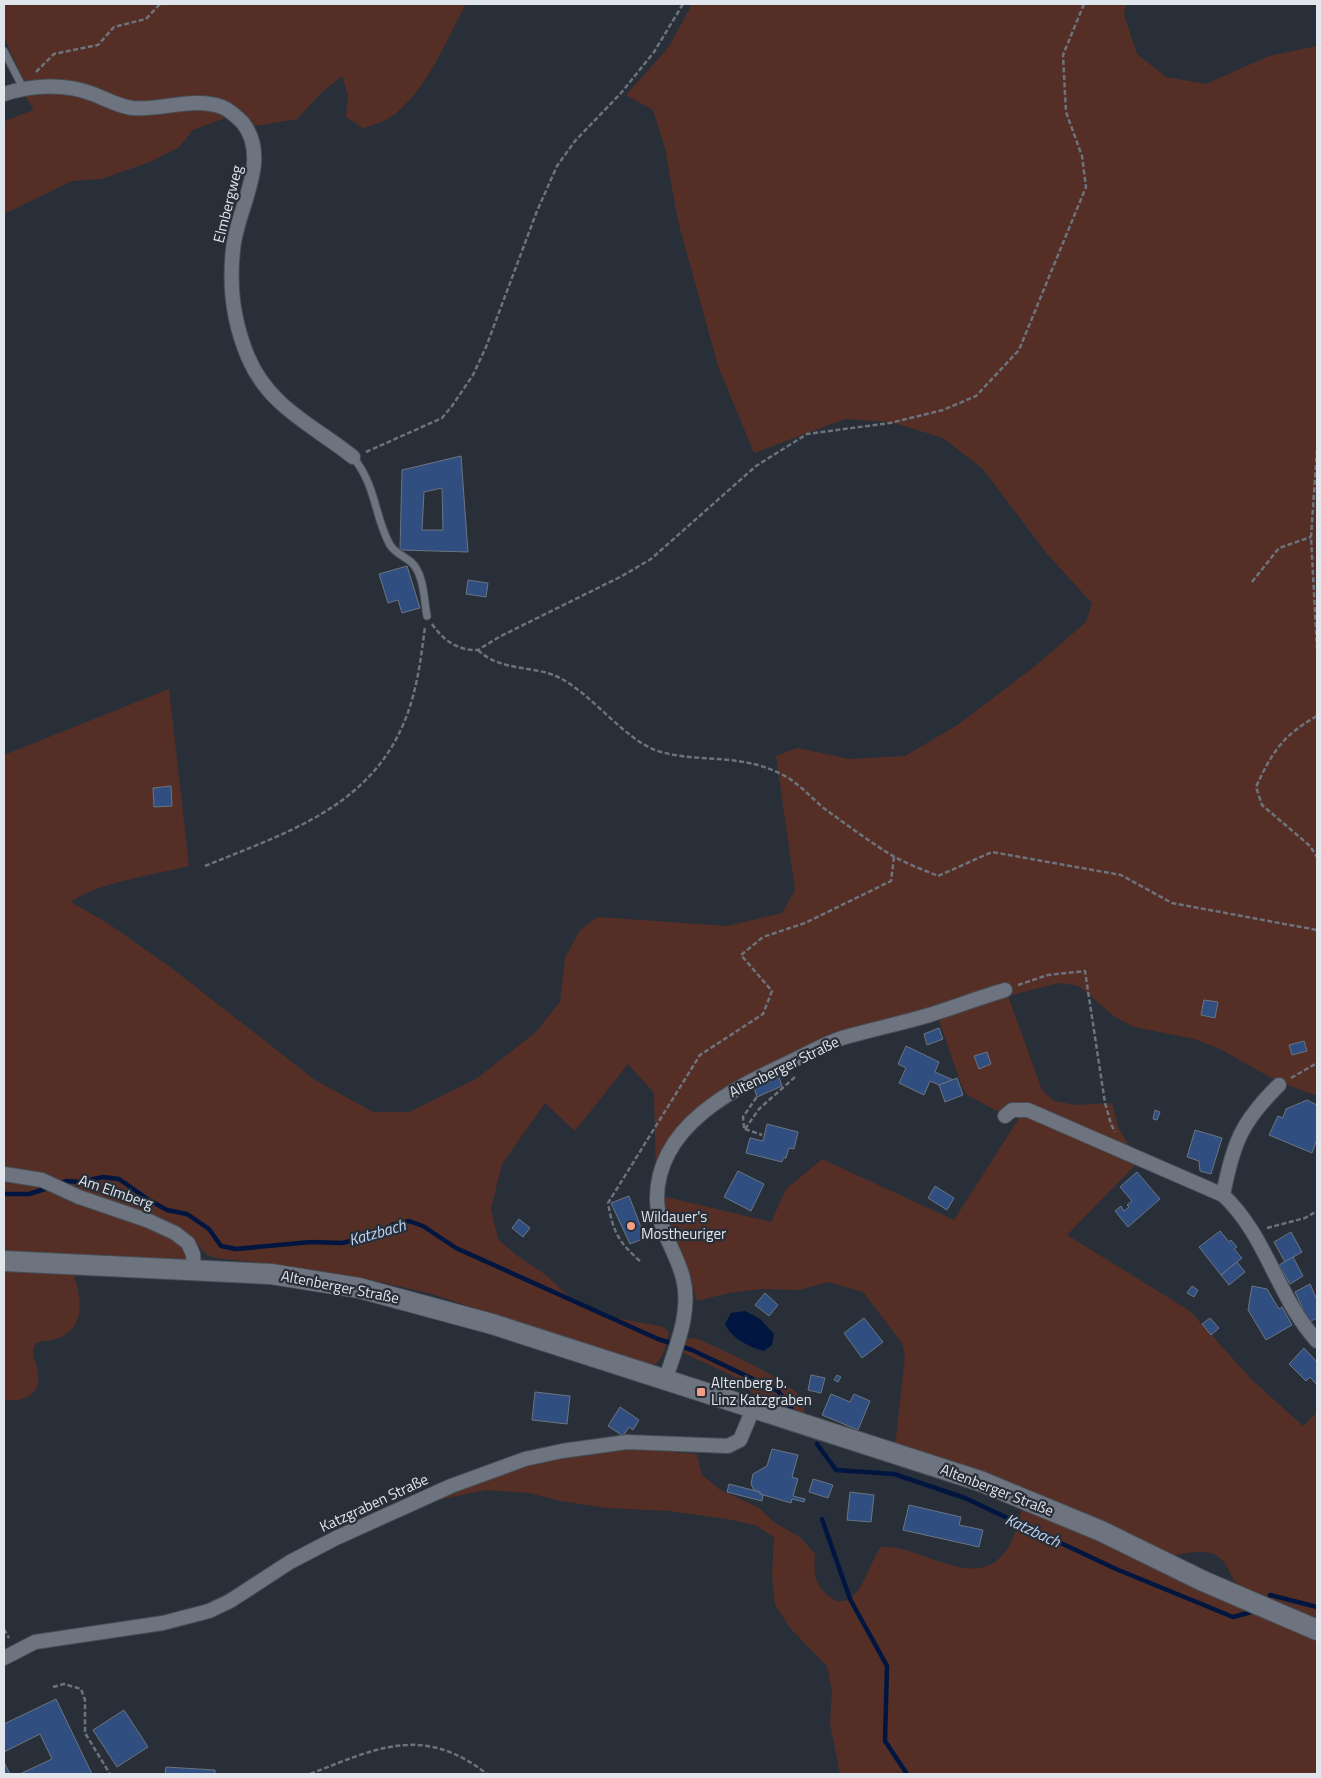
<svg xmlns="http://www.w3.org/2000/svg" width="1321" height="1778" font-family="'Titillium Web',sans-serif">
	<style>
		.green { fill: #552f25 }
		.water { fill: #001641 }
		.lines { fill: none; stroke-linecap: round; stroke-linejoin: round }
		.stream { stroke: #001641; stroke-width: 4.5 }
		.building { fill: #304f80; stroke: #6c7480; fill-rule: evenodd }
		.lane-casing { stroke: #474d55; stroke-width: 9 }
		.street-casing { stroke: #474d55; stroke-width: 16 }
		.secondary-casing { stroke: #474d55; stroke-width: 22 }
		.path { stroke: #6d737c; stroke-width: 2.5; stroke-dasharray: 5 2.5; stroke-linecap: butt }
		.lane { stroke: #6d7480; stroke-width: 7 }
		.street { stroke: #6d7480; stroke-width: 14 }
		.secondary { stroke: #6d7480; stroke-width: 20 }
		.poi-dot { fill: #f49e86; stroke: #282f39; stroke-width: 2 }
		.labels { text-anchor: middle; stroke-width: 4.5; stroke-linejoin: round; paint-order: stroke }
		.street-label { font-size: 15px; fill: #e1e5ec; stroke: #282f39 }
		.poi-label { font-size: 15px; fill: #e1e5ec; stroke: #282f39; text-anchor: start }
		.water-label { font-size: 16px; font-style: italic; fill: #c0d4f3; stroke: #282f39 }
	</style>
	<rect width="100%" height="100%" fill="#282f39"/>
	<!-- green -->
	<g class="green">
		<path d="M4,4h462c-21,38 -40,90 -78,115 -7,4 -17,6 -25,9l-17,-11 2,-22 -6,-19 -21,17 -24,26 -42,7 -13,-14 -15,-9h-91l-79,-21 -34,-2 -19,-43z"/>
		<path d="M692,4h434l-2,11 13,39 29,23 40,7 63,-28 48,-10v1050l-40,-15 -59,-33 -24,-9 -60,-12 -19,-10 -36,-31 -20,-3 -51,13 34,94 12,11 22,4 36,-2 6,24 13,22 -100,-42 -30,6 -34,-18 -5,-8 -24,-70 69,-22 -4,-12 -117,38 -158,66 -72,86 -2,-80 -26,-29 -53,67 -30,-28 -43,61 -11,45 7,30 18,16 30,20 33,31 27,10 58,11 5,5c-3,14 -5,26 -17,35l-220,-73 -69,-16 -89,-14 -59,-6 -9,-4 -19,-21 -21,-10 -162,-54v-414l165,-66 20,177c-31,8 -93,17 -118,36l38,22 60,42 146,114 58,32h36l67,-33 60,-47 24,-30 5,-44 15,-28 18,-13 129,9 55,-13 13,-23 -19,-134 21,-8 52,11 56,-3 54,-32 76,-58 51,-44 6,-19 -45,-49 -64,-85 -40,-31 -52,-16 -46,-3 -91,34 -36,-87 -40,-145 -13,-73 -12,-38 -27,-15 42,-47z"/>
		<path d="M68,93l48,14 99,3 13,7 -35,13 -14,17 -29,15 -49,17 -29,2 -68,33v-93l30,-11 -9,-15z"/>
		<path d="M1021,1115l12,1 104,47 -70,72 123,76 62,69 51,46 14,-14v210l-78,-35c-8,-8 -9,-18 -16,-26 -14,-17 -39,-5 -56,-6l-272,-108 10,-90 -3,-14 -39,-51 -35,-10 -29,8 -38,-1 -32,4 -32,8 -7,-22 -26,-55 -2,-28 109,26 15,-33 36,-30 132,61z"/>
		<path d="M4,1177l30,6 105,38 41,21 7,10 -2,7 -181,-7z"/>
		<path d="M4,1268l69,4c7,21 14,51 -10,64 -8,5 -18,4 -27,7 -7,13 1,18 2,30 3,24 -16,29 -34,27z"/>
		<path d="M695,1338c22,9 97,43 107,61 2,4 2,11 3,15l-47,-16 -27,-23 -50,-23 3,-13z"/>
		<path d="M621,1448l76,6 5,21 17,14 40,19 16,15 25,14 15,17c-1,15 -2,27 10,39 32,30 42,-29 56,-46 40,-3 96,49 127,1 7,-11 10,-28 14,-40l295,130v136h-477l-10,-51 2,-31 -5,-26 -36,-37 -16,-24 -3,-28 2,-40 -19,-12 -29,-6 -57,-8 -62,-3 -46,-7 -32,-8 -43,-3 -48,10 27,-15 73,-24z"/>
	</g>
	<!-- water -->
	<path class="water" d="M745,1311l15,8 14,15 -2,11 -8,6c-14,-3 -34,-14 -39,-27l6,-11z"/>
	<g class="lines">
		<!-- stream -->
		<g class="stream">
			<path d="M57,1184l10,-3 14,1 22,-5 16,2 30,21 18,10 20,4 22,15 12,17 15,3 75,-7 31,1 35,-8 15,-10 17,-4 14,5 33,22 202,91 34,11 86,41 13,17"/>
			<path d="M4,1194h25l22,-7"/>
			<path d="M817,1444l19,26 58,4 71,24 151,71 117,48 22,-6"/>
			<path d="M822,1519l28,80 37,67 -2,75 22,33"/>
			<path d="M1270,1595l47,12"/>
		</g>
	</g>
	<!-- building -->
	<g class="building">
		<path d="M461,456l7,96 -68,-2 2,-80zM442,488l1,42h-21l2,-38z"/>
		<path d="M407,566l13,42 -18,5 -4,-13 -10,3 -9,-29z"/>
		<path d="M468,580l20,3 -2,14 -20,-3z"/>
		<path d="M171,786l1,20 -18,1 -1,-19z"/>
		<path d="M1204,1000l14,2 -3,16 -14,-3z"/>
		<path d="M939,1028l4,11 -16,6 -3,-11z"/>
		<path d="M1304,1041l3,10 -15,4 -3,-10z"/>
		<path d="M906,1046l33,16 -4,10 18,8 -14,5 -9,-4 -6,14 -25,-12 7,-15 -8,-4z"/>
		<path d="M987,1052l4,12 -12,5 -5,-13z"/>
		<path d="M779,1077l3,9 -25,11 -3,-9z"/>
		<path d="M957,1078l6,17 -18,7 -6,-17z"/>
		<path d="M1307,1100l10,5v34l-5,14 -43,-18 9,-19 5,2 3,-9z"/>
		<path d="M1155,1110l5,2 -3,8 -4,-1z"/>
		<path d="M767,1124l31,8 -4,17 -5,-1 -3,10h-3l-1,4 -36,-9 4,-15 13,3z"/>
		<path d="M1195,1130l27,8 -11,36 -11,-3 -1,-10 -12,-4z"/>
		<path d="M738,1171l26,13 -13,27 -27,-14z"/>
		<path d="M1137,1172l23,27 -32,28 -13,-16 6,-5 3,5 5,-4 -2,-2 5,-4 -12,-14z"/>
		<path d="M935,1186l19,12 -7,12 -19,-12z"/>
		<path d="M629,1196l16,42 -15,6 -19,-41z"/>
		<path d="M519,1219l11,9 -7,9 -11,-9z"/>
		<path d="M1220,1231l9,11 2,-2 6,7 -3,2 8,9 -21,17 -22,-28z"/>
		<path d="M1291,1232l11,20 -17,10 -11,-20z"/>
		<path d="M1293,1257l10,19 -13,8 -11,-19z"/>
		<path d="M1237,1262l8,10 -16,13 -8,-10z"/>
		<path d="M1310,1284l7,16v18l-8,4 -14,-30z"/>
		<path d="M1192,1286l6,4 -4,7 -7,-4z"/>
		<path d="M1252,1286l15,3 12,20 3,-2 10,18 -26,15 -18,-30z"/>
		<path d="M765,1293l13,12 -9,11 -14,-11z"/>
		<path d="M864,1318l19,24 -21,16 -18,-25z"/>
		<path d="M1210,1318l9,10 -8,7 -9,-11z"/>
		<path d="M1304,1348l13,14v23l-7,-8 -4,4 -17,-17z"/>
		<path d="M811,1375l14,3 -4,15 -13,-3z"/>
		<path d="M837,1375l4,2 -3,5 -4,-2z"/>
		<path d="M535,1392l35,4 -3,28 -35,-4z"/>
		<path d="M831,1394l19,8 4,-8 16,7 -12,29 -36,-15z"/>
		<path d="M620,1407l19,13 -6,10 -4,-3 -6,9 -15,-10z"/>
		<path d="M772,1449l26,6 -6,22 6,2 -5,17 12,3 -1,3 -12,-3 -1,4 -31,-9v-2l-6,-2 -3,-6 2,-10 14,-8z"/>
		<path d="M813,1479l20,6 -5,13 -19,-6z"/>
		<path d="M729,1484l31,8v2l3,1 -1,6 -35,-9z"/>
		<path d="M850,1492l24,3 -3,27 -24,-2z"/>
		<path d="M909,1505l52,12 -2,8 24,5 -4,17 -76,-17z"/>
		<path d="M56,1699l36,75h-72l32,-15 -12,-25 -36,18v-28z"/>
		<path d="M124,1710l24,37 -31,20 -24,-37z"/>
		<path d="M4,1762l6,12h-6z"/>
		<path d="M166,1767l49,3v4h-50z"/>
	</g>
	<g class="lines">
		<!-- lane casing -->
		<g class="lane-casing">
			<g id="lane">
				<path d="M4,51l19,37"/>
				<path d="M353,457c24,30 21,59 37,88 6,9 14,11 21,17 13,11 13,38 16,54"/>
			</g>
		</g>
		<!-- street casing -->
		<g class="street-casing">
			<g id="street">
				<path d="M4,94c27,-9 61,-11 89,0 13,5 25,12 39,14 29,3 62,-12 90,-1 8,3 15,10 21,16 29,38 -7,86 -10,127 -4,36 1,74 15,107 21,50 65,68 105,100"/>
				<path d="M1279,1085c-38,37 -46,59 -56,110 44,41 54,102 94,146"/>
				<path d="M1005,1116l7,-6h16l195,85"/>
				<path d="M4,1174l38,6 37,17 70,24 26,12 13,10 5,11 1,15"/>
				<path d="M665,1381c10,-32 27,-69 18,-103 -7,-27 -25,-49 -26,-78 -1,-74 77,-112 133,-138 17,-8 34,-18 52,-24 28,-8 56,-14 84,-22 26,-8 52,-18 79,-26"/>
				<path d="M4,1658l31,-16 128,-19 46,-12 21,-10 60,-39 46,-24 115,-52 74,-27 37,-8 65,-9 101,4 12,-6 13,-31"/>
			</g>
		</g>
		<!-- secondary casing -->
		<g class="secondary-casing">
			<path id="secondary" d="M4,1261l267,13 88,14 133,36 488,157 121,50 102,50 114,49"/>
		</g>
		<!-- path -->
		<g class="path">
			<path d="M36,72l18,-18 44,-9 16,-18 32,-8 14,-15"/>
			<path d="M1317,450l-6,87 6,112"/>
			<path d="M366,452l76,-34 10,-12 21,-31 13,-28 51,-136 20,-45 18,-25 46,-48 33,-41 29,-48"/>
			<path d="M1252,582l27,-34 32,-11"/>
			<path d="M432,624c11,16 26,27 46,26l21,-13 123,-61 29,-17 105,-93 51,-32 83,-11 53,-13 33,-14 43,-46 67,-163 -4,-31 -16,-44 -3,-57 21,-51"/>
			<path d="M478,650c24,23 57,14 84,29 32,18 61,58 93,71 40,14 83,2 126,24 17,8 29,23 44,35 22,16 45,33 68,47 14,8 31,14 45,20l54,-24 129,23 51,28 145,27"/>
			<path d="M1317,716c-34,19 -45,36 -61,71l6,18 48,41 7,11"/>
			<path d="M205,866c80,-33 165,-58 200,-146 12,-29 16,-62 20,-93"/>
			<path d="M1018,985l30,-10 37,-4 20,132 6,21 4,8"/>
			<path d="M1291,1078l26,-15"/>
			<path d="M744,1128l-1,-11 13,-19 -1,-3"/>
			<path d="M745,1129l14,-20 36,-32"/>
			<path d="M745,1129l17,6"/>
			<path d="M1267,1228l38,-10 12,-7"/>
			<path d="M640,1261c-22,-19 -27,-30 -32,-58l92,-148 63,-41 9,-23 -31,-36 22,-18 42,-14 86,-42 3,-24"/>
			<path d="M4,1629l5,9"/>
			<path d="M53,1687l11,-3 17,5 4,11v33l25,41"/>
			<path d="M310,1774c67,-26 113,-50 177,0"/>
		</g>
		<!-- lane -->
		<use href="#lane" class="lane"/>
		<!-- street -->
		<use href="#street" class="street"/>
		<!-- secondary -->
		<use href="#secondary" class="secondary"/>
	</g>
	<!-- markers -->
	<g class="poi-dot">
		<circle cx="631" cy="1226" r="5"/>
		<rect x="696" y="1387" width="10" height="10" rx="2.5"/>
	</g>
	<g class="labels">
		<!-- street labels -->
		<g class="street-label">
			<text transform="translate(228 204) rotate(-76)" y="5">Elmbergweg</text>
			<text transform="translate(784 1067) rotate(-26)" y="5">Altenberger Straße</text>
			<text transform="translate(116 1192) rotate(19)" y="5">Am Elmberg</text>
			<text transform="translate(340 1287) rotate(11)" y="5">Altenberger Straße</text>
			<text transform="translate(997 1490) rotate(21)" y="5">Altenberger Straße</text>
			<text transform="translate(374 1503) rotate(-25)" y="5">Katzgraben Straße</text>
		</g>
		<!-- poi labels -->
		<g class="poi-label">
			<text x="641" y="1222">Wildauer's<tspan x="641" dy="17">Mostheuriger</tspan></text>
			<text x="711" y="1388">Altenberg b.<tspan x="711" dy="17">Linz Katzgraben</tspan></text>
		</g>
		<!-- water labels -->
		<g class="water-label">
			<text transform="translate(377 1232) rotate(-16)" y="6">Katzbach</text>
			<text transform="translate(1033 1530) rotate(25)" y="6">Katzbach</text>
		</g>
	</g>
	<!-- border -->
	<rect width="1321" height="1778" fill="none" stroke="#e1e5ec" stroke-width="10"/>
</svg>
